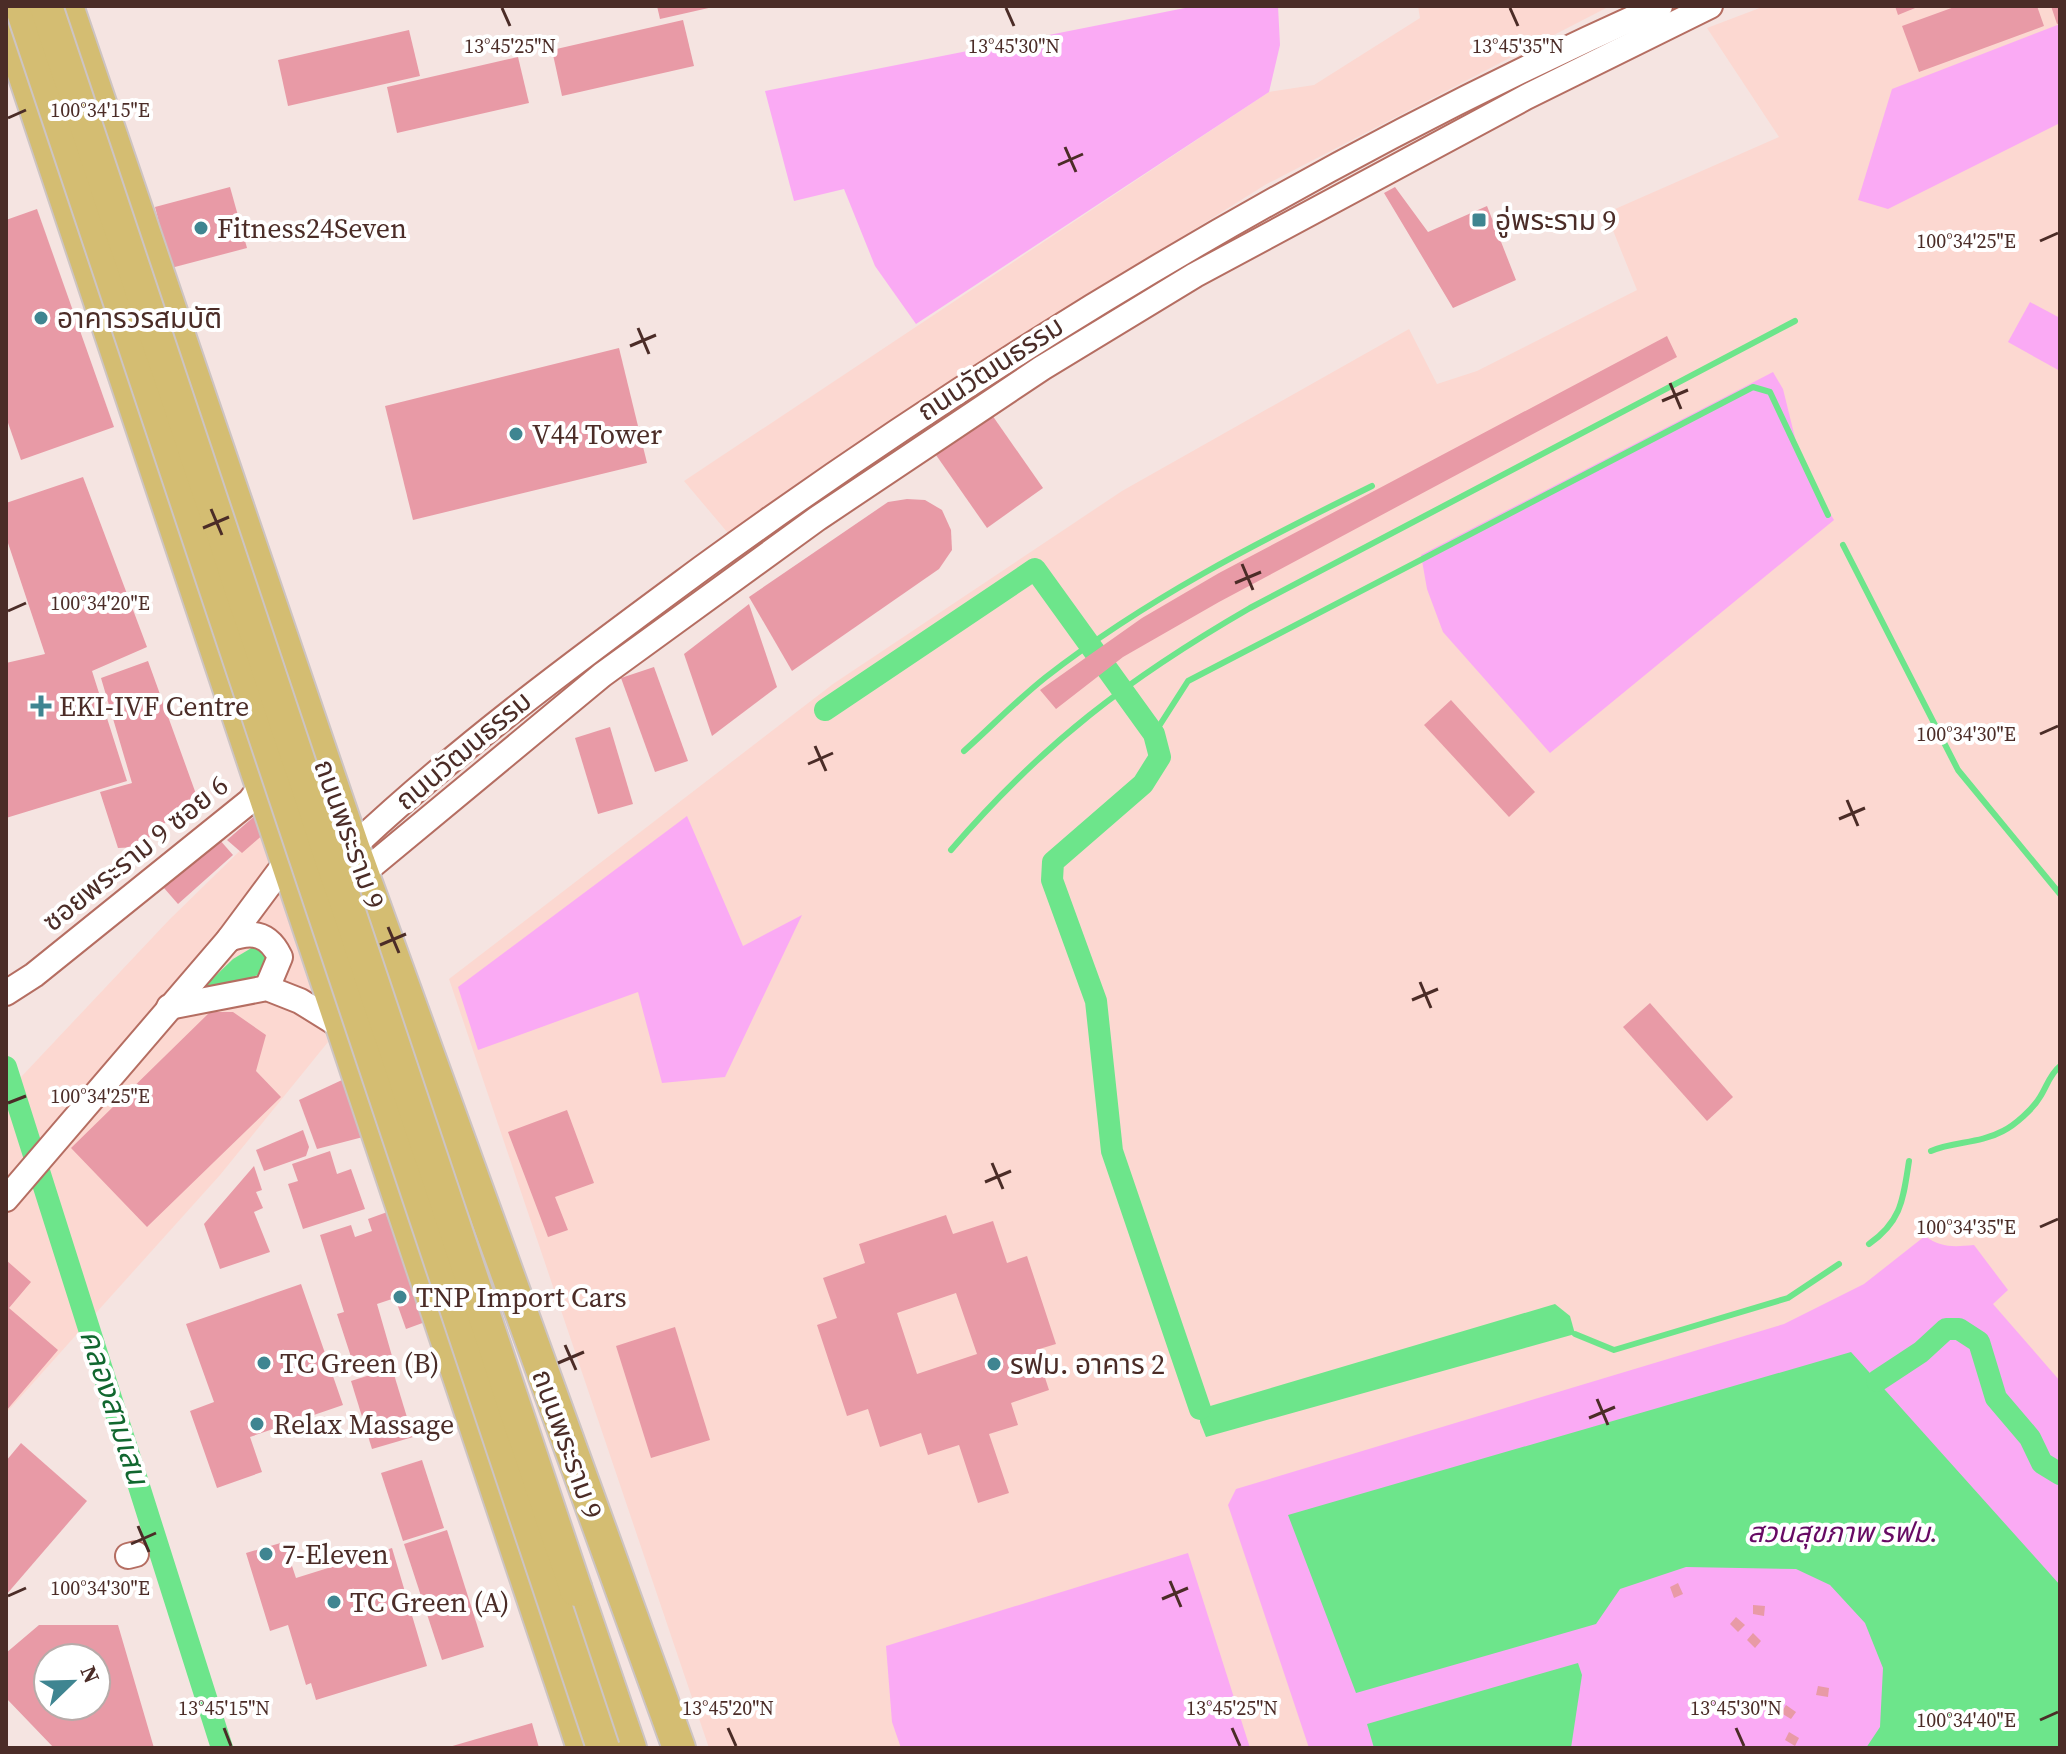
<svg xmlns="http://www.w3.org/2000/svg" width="2066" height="1754" font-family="'Source Serif 4','Noto Sans Thai',serif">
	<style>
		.built { fill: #fcd8d1 }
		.green { fill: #faaaf4 }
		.water { fill: #6de58b }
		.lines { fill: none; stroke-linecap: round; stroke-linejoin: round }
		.stream { stroke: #6de58b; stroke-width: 6 }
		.canal { stroke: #6de58b; stroke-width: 22 }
		.building { fill: #e89aa6; fill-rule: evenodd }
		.minor-casing { stroke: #b56e62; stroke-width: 28 }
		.major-casing { stroke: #cdc4c3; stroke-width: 36 }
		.minor { stroke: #fff; stroke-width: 24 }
		.major { stroke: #d4bd72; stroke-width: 32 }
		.major-bridge-casing { stroke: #cdc4c3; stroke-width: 36; stroke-linecap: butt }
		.major-bridge { stroke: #d4bd72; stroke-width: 32 }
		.ticks { fill: none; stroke: #4b2c27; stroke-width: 3 }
		.poi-dot { fill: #3f8591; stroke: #fff; stroke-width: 3 }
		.labels { text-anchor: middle; stroke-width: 8; stroke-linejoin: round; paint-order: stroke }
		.poi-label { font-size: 28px; fill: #4b2c27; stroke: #fff; text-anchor: start }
		.street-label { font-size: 28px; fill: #4b2c27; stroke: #fff }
		.park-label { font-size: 28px; font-style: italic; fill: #670a64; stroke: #fff }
		.water-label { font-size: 30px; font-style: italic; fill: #11672f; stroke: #fff }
		.ticks-label { font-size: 20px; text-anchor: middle; fill: #4b2c27; stroke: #fff; stroke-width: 8; stroke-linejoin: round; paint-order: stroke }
	</style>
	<rect width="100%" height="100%" fill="#f5e4e1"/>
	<!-- built -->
	<g class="built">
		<path d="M1418,6h192l-345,179 -214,134 -318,220 -49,-58 585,-389 45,-7 106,-67z"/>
		<path d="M1765,6h295v1742h-1351l-260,-769 384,-295 289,-193 287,-162 28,55 40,-13 160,-81 -31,-77 173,-76 -72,-109z"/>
		<path d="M259,832l69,210 -108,133 -214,238v-320l163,-173z"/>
	</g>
	<!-- green -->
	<g class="green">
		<path d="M1195,6h83l2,39 -11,47 -353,232 -41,-58 -31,-77 -50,12 -29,-110z"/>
		<path d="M2060,24v99l-172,86 -30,-9 34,-111z"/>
		<path d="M2030,302l30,16v53l-52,-29z"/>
		<path d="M1773,372l10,17 19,77 32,54 -284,233 -107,-121 -16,-43 -6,-34z"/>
		<path d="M687,816l56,130 59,-31 -77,162 -63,6 -24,-91 -160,58 -20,-63z"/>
		<path d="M1925,1236c16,12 29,11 49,9l34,45 -15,14 67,77v367h-751l-81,-243 8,-16 548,-165 80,-40z"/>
		<path d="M1188,1553l62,195h-349l-9,-26 -6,-76z"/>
	</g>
	<!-- water -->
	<g class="water">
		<path d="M258,944l13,12 -6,17 -57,17 -3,-4 28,-27z"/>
		<path d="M1555,1304l15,12 5,18 -369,103 -6,-15v-13z"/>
		<path d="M1851,1352l209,233v163h-194l14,-21 3,-59 -18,-45 -35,-38 -34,-16 -110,-2 -66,22 -24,35 -240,69 -68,-178z"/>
		<path d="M1578,1663l4,12 -11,73h-197l-7,-24z"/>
	</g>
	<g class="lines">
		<!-- stream -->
		<g class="stream">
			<path d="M1843,545l115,225 102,124"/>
			<path d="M1154,734l34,-53 565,-294 17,5 58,123"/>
			<path d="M964,751c27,-24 53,-51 82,-74 100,-78 212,-135 326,-191"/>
			<path d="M951,850c92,-107 178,-172 299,-242l545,-287"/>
			<path d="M1931,1151c23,-10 48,-7 72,-20 12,-6 30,-22 37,-34 7,-11 10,-23 20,-31"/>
			<path d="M1869,1244c33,-23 34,-45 40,-83"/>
			<path d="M1575,1334l39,16 174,-52 51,-34"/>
		</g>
		<!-- canal -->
		<g class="canal">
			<path d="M825,710l210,-141 119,165 6,23 -17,27 -90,78 -1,18 44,121 16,150 88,258"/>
			<path d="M6,1067l216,681"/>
			<path d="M1877,1381l44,-29 25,-23h13l20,13 17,56 34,40 12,25 18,11"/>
		</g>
	</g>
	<!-- building -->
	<g class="building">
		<path d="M657,6h56v1l-53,12z"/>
		<path d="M1895,6h25l-22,9z"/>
		<path d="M1957,6h80l7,20 -125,46 -17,-46z"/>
		<path d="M2051,6h9v17l-3,1z"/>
		<path d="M683,20l11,46 -132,30 -10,-46z"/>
		<path d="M409,30l11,46 -132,30 -10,-46z"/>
		<path d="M518,57l11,46 -132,30 -10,-46z"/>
		<path d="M230,187l17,61 -76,20 -16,-61z"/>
		<path d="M1395,187l33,45 59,-26 29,74 -63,28 -69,-115z"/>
		<path d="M37,209l77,218 -93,33 -15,-43v-197z"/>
		<path d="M1667,336l10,21 -458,245 -96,55 -67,52 -16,-19 102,-72 77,-45z"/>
		<path d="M619,348l28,115 -234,57 -28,-114z"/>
		<path d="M992,415l51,73 -56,40 -51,-73z"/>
		<path d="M83,477l64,170 -55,24 35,110 -121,37v-155l39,-9 -39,-117v-34z"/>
		<path d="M907,499l18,1 17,10 9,20 1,20 -13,19 -147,102 -43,-74 139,-95z"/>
		<path d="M749,604l28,83 -65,49 -28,-82z"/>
		<path d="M148,661l48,133 -57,53 -21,1 -18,-56 32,-9 -31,-105z"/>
		<path d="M654,667l34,94 -33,11 -34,-94z"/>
		<path d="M1451,700l84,92 -26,25 -85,-92z"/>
		<path d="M610,727l23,77 -35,10 -23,-76z"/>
		<path d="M257,814l8,19 -23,20 -15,-13z"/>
		<path d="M219,839l14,16 -55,49 -14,-16z"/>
		<path d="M1650,1003l83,94 -26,24 -84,-94z"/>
		<path d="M210,1012h23l33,23 -10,36 25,26 -134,130 -76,-79z"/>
		<path d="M342,1080l21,57 -46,12 -18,-49z"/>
		<path d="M567,1110l27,73 -39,14 13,33 -20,7 -40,-105z"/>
		<path d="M303,1130l6,17 -3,9 -42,15 -8,-21z"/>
		<path d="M330,1151l7,23 14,-5 14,40 -62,20 -15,-45 10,-3 -6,-17z"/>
		<path d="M254,1166l8,24 -6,2 7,16 -9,4 16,40 -50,17 -16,-45z"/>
		<path d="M390,1211l38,110 -22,8 -11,-31 -18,6 15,52 -37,13 -18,-55 7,-2 -24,-77 31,-10 4,12 17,-6 -4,-12z"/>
		<path d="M946,1215l7,19 40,-13 14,42 20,-7 29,88 -20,6 13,40 -38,13 7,22 -29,9 20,59 -31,10 -19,-58 -31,10 -7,-22 -41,14 -12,-38 -21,7 -30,-91 20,-7 -14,-40 42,-15 -6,-19zM956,1293l21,61 -60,20 -20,-61z"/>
		<path d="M6,1260l25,22 -22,26 49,42 -52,61z"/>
		<path d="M301,1284l42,121 -93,32 12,35 -45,16 -27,-77 24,-9 -28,-78z"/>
		<path d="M675,1327l35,113 -59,18 -35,-112z"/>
		<path d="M392,1368l21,69 -41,12 -21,-68z"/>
		<path d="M21,1443l66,58 -81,94v-134z"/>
		<path d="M422,1460l22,68 -41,13 -22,-68z"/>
		<path d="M447,1530l37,117 -42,13 -38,-116z"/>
		<path d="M284,1542l12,36 96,-30 35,118 -111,34 -5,-17 -5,2 -18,-60 -18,6 -24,-78z"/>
		<path d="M1678,1583l5,11 -9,4 -4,-11z"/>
		<path d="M1753,1605l12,1 -1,10 -11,-2z"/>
		<path d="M1736,1617l9,8 -7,7 -8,-8z"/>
		<path d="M39,1625h79l36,123h-100l-48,-50v-45zM48,1658h48v48h-48z"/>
		<path d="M1753,1633l8,8 -6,7 -8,-8z"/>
		<path d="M1818,1686l11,2 -1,9 -12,-2z"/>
		<path d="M1786,1705l10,7 -5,7 -10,-6z"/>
		<path d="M532,1723l7,25h-90v-1z"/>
		<path d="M1789,1732l10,6 -4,8 -10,-6z"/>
	</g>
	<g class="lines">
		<!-- minor casing -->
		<g class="minor-casing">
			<g id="minor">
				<path d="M353,847c108,-102 230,-191 349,-279 300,-218 620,-411 958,-562"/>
				<path d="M363,873l239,-198 216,-157 224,-150 153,-93 331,-178 184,-91"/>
				<path d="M229,939c24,-9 40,-5 51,18l-13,31"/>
				<path d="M6,993l28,-18 216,-174 12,-16"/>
				<path d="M169,1007l98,-19 33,13 42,26"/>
				<path d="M6,1199l223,-260 58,-78"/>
				<path d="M128,1556l8,-2"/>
			</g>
		</g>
		<!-- major casing -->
		<g class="major-casing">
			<g id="major">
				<path d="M67,6l286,841 326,901"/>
				<path d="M6,20l577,1728"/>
				<path d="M576,1590l54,158"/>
			</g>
		</g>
		<!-- minor -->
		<use href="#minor" class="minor"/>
		<!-- major -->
		<use href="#major" class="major"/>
		<!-- major-bridge casing -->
		<g class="major-bridge-casing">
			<g id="major-bridge">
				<path d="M21,6l582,1742"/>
				<path d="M46,6l530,1584"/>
			</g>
		</g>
		<!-- major-bridge -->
		<use href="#major-bridge" class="major-bridge"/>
	</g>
	<!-- ticks -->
	<path class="ticks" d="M502,8l8,18M1006,8l8,18M1510,8l8,18M8,118l18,-8M1065,147l11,25M1058,165l25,-11M2040,241l18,-8M638,328l11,26M630,346l26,-11M1670,383l11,26M1662,401l26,-11M211,509l11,26M203,528l26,-11M1242,564l11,26M1235,583l26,-11M8,611l18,-8M2040,734l18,-8M815,746l11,25M808,764l25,-11M1847,800l11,26M1839,819l26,-11M388,927l11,26M380,945l26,-11M1420,982l11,26M1412,1000l26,-11M8,1103l18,-7M992,1163l11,26M985,1182l26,-11M2040,1227l18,-8M565,1345l11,25M558,1363l26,-11M1597,1399l11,26M1589,1418l26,-11M138,1526l11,26M131,1544l25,-11M1170,1581l11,26M8,1596l18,-8M1162,1599l26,-11M2040,1720l18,-8M224,1728l7,18M728,1728l8,18M1232,1728l8,18M1736,1728l8,18"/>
	<!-- markers -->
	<g class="poi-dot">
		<rect x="1471" y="212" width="16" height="16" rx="4"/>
		<circle cx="201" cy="228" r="8"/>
		<circle cx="41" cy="318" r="8"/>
		<circle cx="516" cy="434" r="8"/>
		<path d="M37 694h8v8h8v8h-8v8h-8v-8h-8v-8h8z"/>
		<circle cx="400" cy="1297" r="8"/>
		<circle cx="264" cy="1363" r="8"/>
		<circle cx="994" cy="1364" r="8"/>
		<circle cx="257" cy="1424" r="8"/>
		<circle cx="266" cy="1554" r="8"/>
		<circle cx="334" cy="1602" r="8"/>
	</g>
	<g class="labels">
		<!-- poi labels -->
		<g class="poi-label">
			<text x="1495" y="230">อู่พระราม 9</text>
			<text x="217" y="238">Fitness24Seven</text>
			<text x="57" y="328">อาคารวรสมบัติ</text>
			<text x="532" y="444">V44 Tower</text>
			<text x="59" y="716">EKI-IVF Centre</text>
			<text x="416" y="1307">TNP Import Cars</text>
			<text x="280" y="1373">TC Green (B)</text>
			<text x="1010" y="1374">รฟม. อาคาร 2</text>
			<text x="273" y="1434">Relax Massage</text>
			<text x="282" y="1564">7-Eleven</text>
			<text x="350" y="1612">TC Green (A)</text>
		</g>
		<!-- street labels -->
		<g class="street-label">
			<text transform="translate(990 368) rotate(-33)" y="10">ถนนวัฒนธรรม</text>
			<text transform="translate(463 750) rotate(-40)" y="10">ถนนวัฒนธรรม</text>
			<text transform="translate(350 834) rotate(70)" y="10">ถนนพระราม 9</text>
			<text transform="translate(135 853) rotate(-39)" y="10">ซอยพระราม 9 ซอย 6</text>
			<text transform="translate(568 1444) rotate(70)" y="10">ถนนพระราม 9</text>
		</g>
		<!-- park labels -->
		<g class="park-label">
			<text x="1843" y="1542">สวนสุขภาพ รฟม.</text>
		</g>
		<!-- water labels -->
		<g class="water-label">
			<text transform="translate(114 1407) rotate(72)" y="10">คลองสามเสน</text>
		</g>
	</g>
	<g class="ticks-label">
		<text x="510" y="53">13°45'25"N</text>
		<text x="1014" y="53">13°45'30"N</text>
		<text x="1518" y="53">13°45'35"N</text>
		<text x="100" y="117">100°34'15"E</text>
		<text x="1966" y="248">100°34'25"E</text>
		<text x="100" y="610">100°34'20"E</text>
		<text x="1966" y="741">100°34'30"E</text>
		<text x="100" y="1103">100°34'25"E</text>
		<text x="1966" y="1234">100°34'35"E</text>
		<text x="100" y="1595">100°34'30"E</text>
		<text x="224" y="1715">13°45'15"N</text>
		<text x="728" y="1715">13°45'20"N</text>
		<text x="1232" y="1715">13°45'25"N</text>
		<text x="1736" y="1715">13°45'30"N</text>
		<text x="1966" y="1727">100°34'40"E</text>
	</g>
	<!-- border -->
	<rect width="2066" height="1754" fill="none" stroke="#4b2c27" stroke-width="16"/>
	<!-- north arrow -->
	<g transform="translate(72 1682) rotate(67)"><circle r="38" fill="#ffffff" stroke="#b7aba9" stroke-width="2"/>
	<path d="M0-6L14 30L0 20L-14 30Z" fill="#3f8591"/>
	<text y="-12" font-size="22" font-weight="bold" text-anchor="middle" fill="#4b2c27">N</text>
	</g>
</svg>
